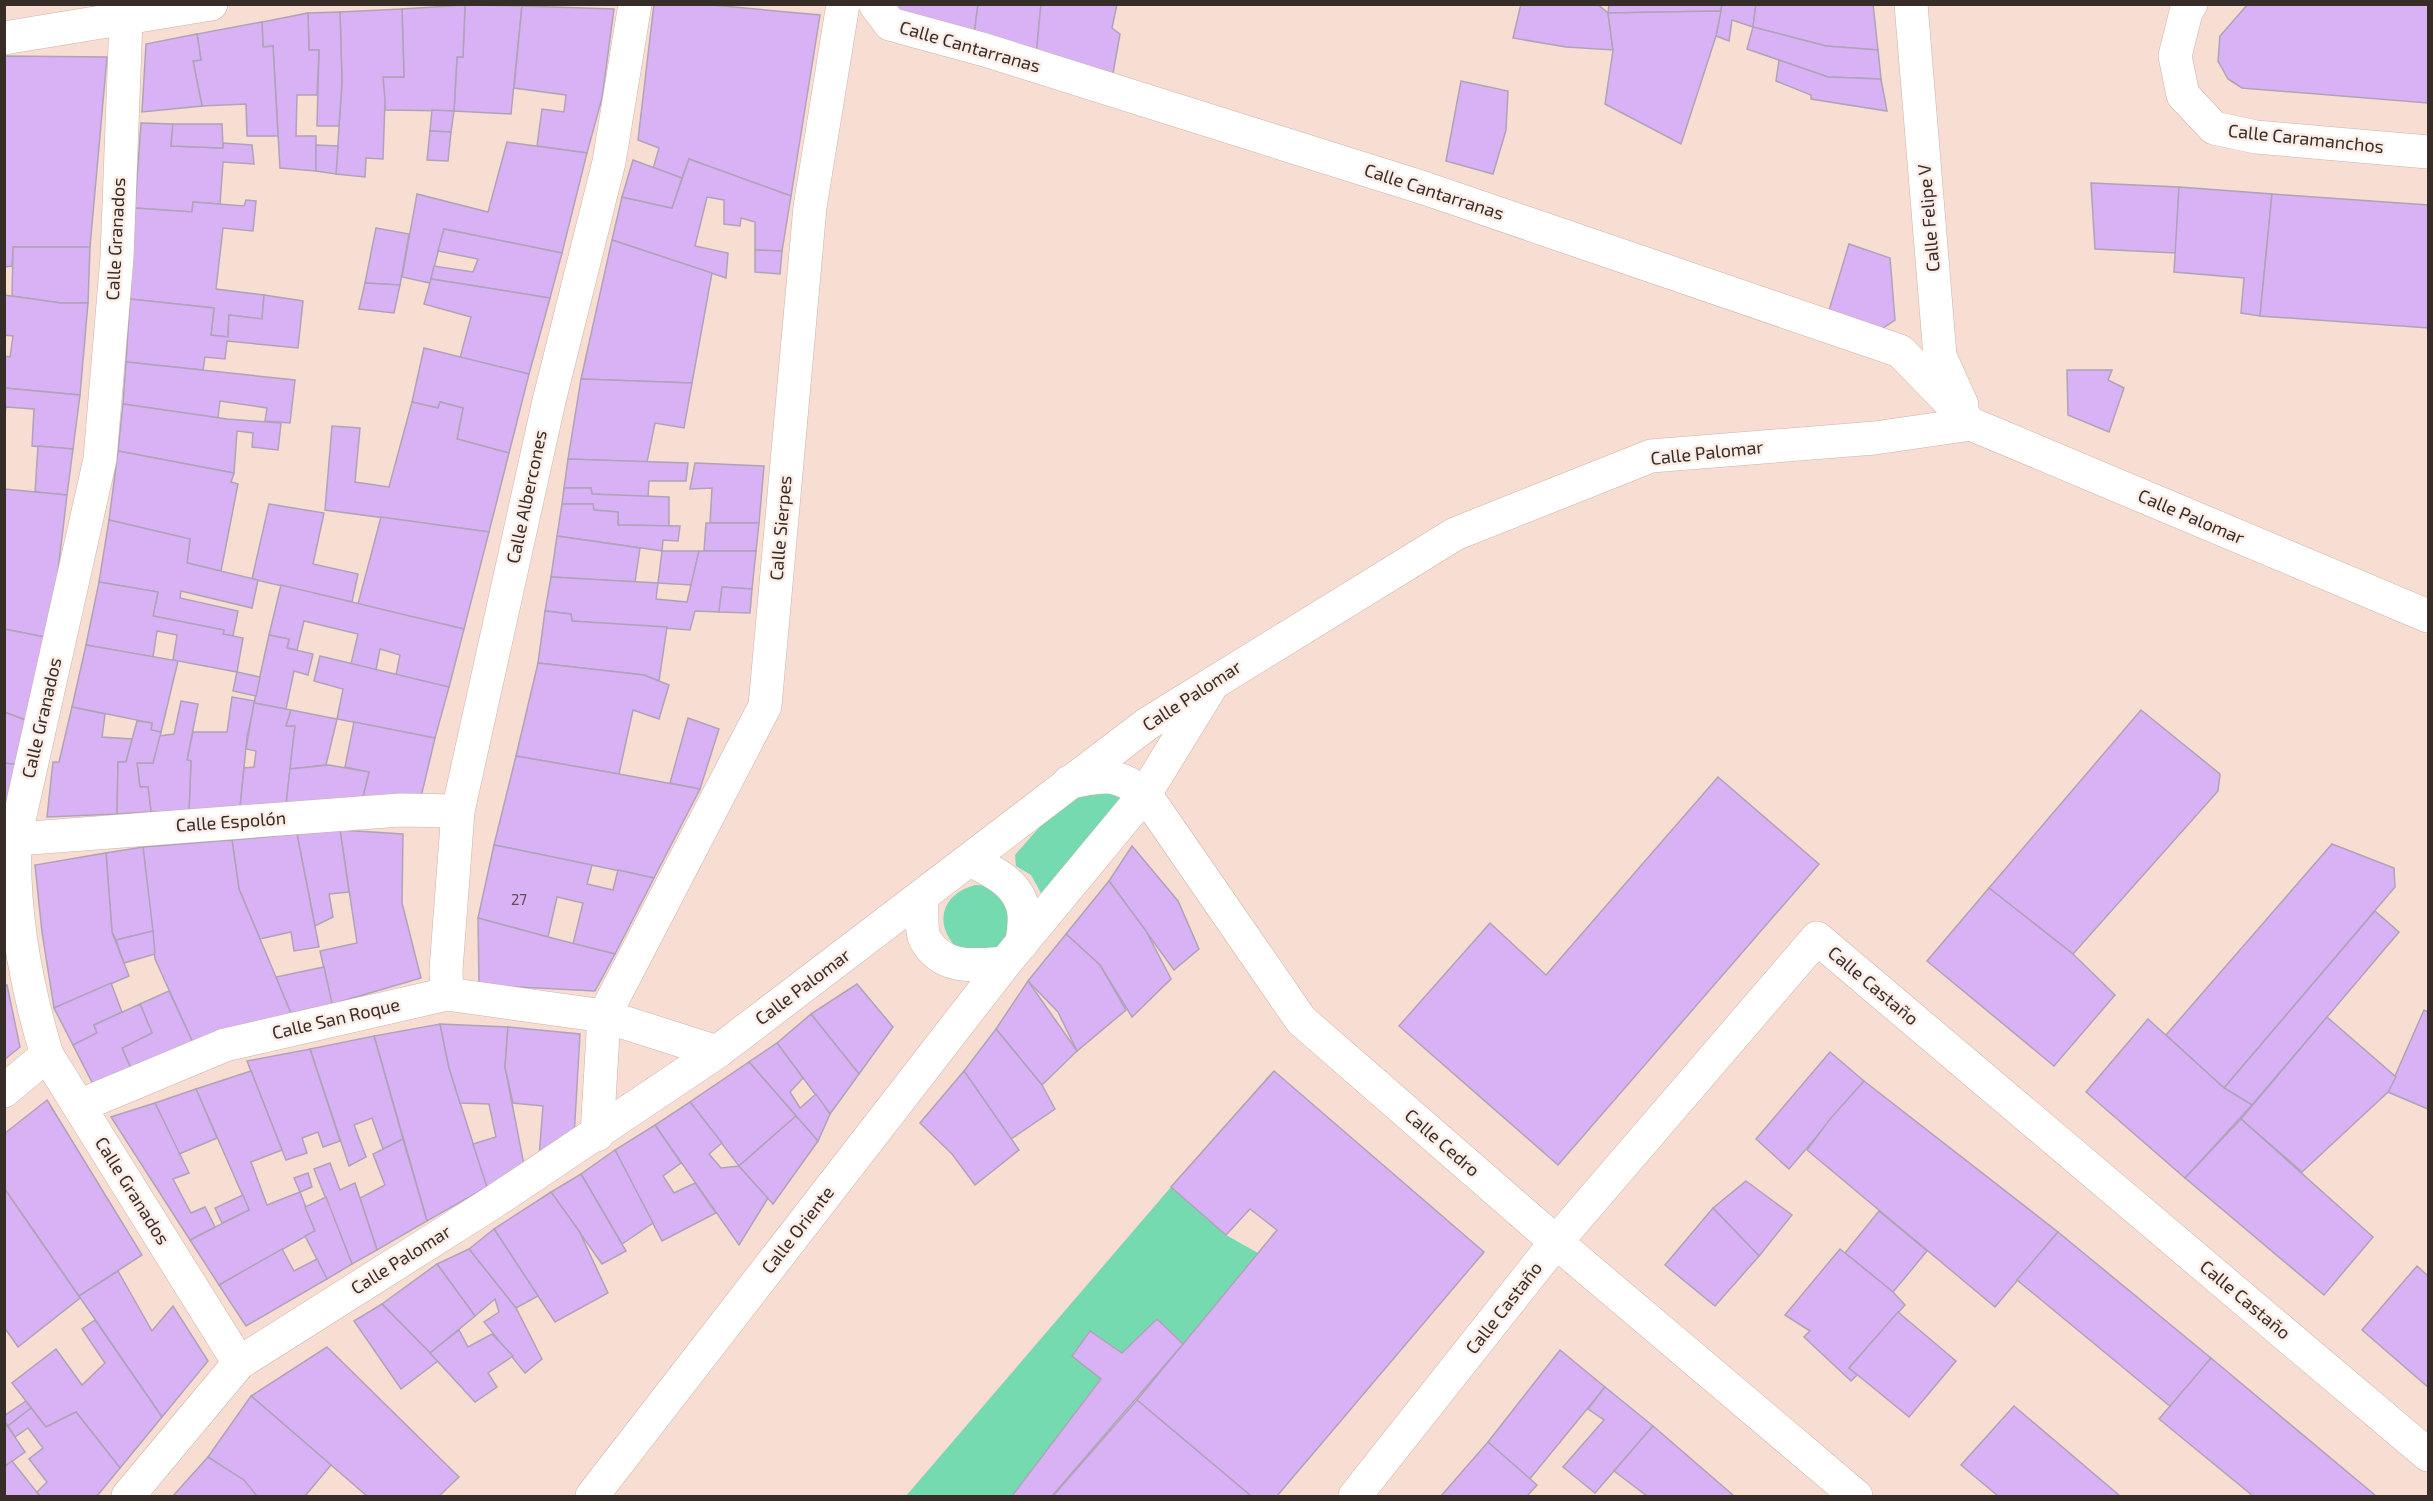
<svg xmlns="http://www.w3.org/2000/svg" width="2433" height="1501" font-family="'Exo 2',sans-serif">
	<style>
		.green { fill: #75daaf }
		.building { fill: #d9b2f5; stroke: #afa3b8; stroke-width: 1.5 }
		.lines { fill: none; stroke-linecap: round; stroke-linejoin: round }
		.minor-casing { stroke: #ccb3a9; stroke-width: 34 }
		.minor { stroke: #fff; stroke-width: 33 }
		.labels { text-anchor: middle; stroke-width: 5; stroke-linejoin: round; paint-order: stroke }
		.number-label { font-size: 15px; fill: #5f4e5c }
		.street-label { font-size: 18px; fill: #362d29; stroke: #fcece6 }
	</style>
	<rect width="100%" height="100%" fill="#f7ddd2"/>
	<!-- green -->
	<g class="green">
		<path d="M1128,789l-82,113 -15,-27 -15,-9 -1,-11 44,-50 22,-15z"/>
		<path d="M975,885c26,0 28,13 40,33l-14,30h-44c-24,-25 -15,-54 18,-63z"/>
		<path d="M1171,1187l55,48 32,18 -75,91 -26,-25 -35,34 -33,-22 -16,25 28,23 -89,117h-106z"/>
	</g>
	<!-- building -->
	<g class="building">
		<path d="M654,4h47l119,11 -29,181 -102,-37 -7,19 -29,-9 6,-21 -21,-8z"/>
		<path d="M897,4h81l-4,32 -77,-25z"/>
		<path d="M978,4h63l-5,52 -62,-20z"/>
		<path d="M1041,4h76l-5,24 8,6 -8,45 -76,-23z"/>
		<path d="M1521,4h76l11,9 5,37 -47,-3 -53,-9z"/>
		<path d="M1609,4h113l-1,7 -113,2z"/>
		<path d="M1722,4h34l-3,23 -21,-7 -3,21 -13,-5z"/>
		<path d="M1756,4h117l5,46 -52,-4 -73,-19z"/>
		<path d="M2248,4h180v99l-186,-15 -14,-9 -10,-18 2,-25z"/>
		<path d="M465,5l57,1 -11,108 -57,-3 3,-54h6z"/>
		<path d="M465,5l-2,52h-6l-3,54 -69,-1 -2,-33h21l-2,-68z"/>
		<path d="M522,6l92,3 -12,89 -15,55 -50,-7 5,-37 22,3 2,-17 -52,-7z"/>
		<path d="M402,9l2,68h-21l2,23 -2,59 -17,-1 -1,19 -29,-3 6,-92 -2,-70z"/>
		<path d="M1721,11l-5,25 -35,108 -76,-40 8,-54 -5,-37z"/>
		<path d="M340,12l2,70 -3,44h-22l2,-76h-10l-1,-37z"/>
		<path d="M308,13l1,37h10l-2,45h-20l-1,41h20v35l-36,-3 -7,-122 -10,1 -1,-25z"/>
		<path d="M262,22l1,25 10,-1 5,90h-31l-1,-32 -44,2 -9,-45 8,-1 -4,-26z"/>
		<path d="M1753,27l73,19 52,4 3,29 -53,-2 -81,-28z"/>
		<path d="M197,34l4,26 -8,1 9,45 -60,6 4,-68z"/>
		<path d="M4,56l103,1 -17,190h-77l-1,19 -8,1z"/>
		<path d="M1779,60l49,17 53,2 6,32 -76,-12v-4l-35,-14z"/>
		<path d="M1461,81l47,10 -2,39 -13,44 -47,-13z"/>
		<path d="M432,110l22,1 -3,21 -21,-1z"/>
		<path d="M141,123l32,1 -2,22 52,2v-5l29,2 2,19 -31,-2 -3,42 -27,-2 -1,10 -57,-4z"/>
		<path d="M173,124h49l1,24 -52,-2z"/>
		<path d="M430,131l21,1 -3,29 -21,-1z"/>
		<path d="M507,142l80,11 -25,100 -118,-24 -14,54 -28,-6 15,-83 71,18z"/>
		<path d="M316,145l22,1 -2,28 -20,-3z"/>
		<path d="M689,159l102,37 -9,55 -27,-1v-28l-14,-4 -1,8 -16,-2v-24l-17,-3 -12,49 33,7 -2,25 -114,-38 10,-43 50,11z"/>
		<path d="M633,160l49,18 -10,30 -50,-11z"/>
		<path d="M2091,183l88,4 -3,66 -81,-4z"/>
		<path d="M2179,187l93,7 -12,122 -19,-3 3,-35 -70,-6z"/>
		<path d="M2272,194l156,11v123l-168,-12z"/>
		<path d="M246,200l10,1 -3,30 -30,-3 -7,61 48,6 -2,24 -33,-4 -1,22 -17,-2 3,-27 -84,-9 5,-91 57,4 1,-10 51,4z"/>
		<path d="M376,228l33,6 -9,51 -35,-2z"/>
		<path d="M444,229l118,24 -12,45 -119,-19 3,-13 39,6 5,-13 -40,-8z"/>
		<path d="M612,240l100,33 -20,110 -111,-4z"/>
		<path d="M1849,244l41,14 5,62 -21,14 -47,-17z"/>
		<path d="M13,247h77l-2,56h-27l-49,-7z"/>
		<path d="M755,250l27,1 -2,23 -25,-2z"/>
		<path d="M431,279l119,19 -21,76 -69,-16 11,-41 -47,-13z"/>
		<path d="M365,283l35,2 -6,28 -35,-4z"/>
		<path d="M4,295l57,8h27l-8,92 -76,-7v-32l6,1 3,-21 -9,-1z"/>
		<path d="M264,295l39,6 -5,47 -71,-7 -2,18 -20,-2 -2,13 -77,-8 4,-63 84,9 -3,27 17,2 1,-22 33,4z"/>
		<path d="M424,348l105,26 -20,79 -52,-14 6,-31 -23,-6 -2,6 -26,-6z"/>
		<path d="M126,362l169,18 -5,43 -25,-2 2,-13 -47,-7 -2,17 -95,-14z"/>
		<path d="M2067,370h45l-4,10 16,8 -15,44 -41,-17z"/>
		<path d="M581,379l111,4 -8,45 -29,-5 -8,39 -79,-3z"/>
		<path d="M4,388l76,7 -7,54 -41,-3 2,-37 -28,-2 -2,12z"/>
		<path d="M412,402l26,6 2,-6 23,6 -6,31 52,14 -20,79 -164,-22 7,-84 28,2 -5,54 34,5z"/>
		<path d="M123,404l104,15 54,4 -3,27 -26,-3 1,-14 -16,-2 -3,42 -116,-22z"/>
		<path d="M38,446l35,3 -6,46 -32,-3z"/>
		<path d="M118,451l116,22 -3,9 7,2 -17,87 -34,-8 3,-24 -81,-19z"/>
		<path d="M568,459l120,4 -2,18h-37l-1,16 -56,-3 -1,-6h-27z"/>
		<path d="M695,463l69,3 -5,57h-49l2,-35 -22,1z"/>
		<path d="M564,488h27l1,6 77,3v29l-51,-1v-13l-24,-2 -1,-6h-31z"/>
		<path d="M4,489l63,6 -17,143 -46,-9z"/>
		<path d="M269,504l55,9 -11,51 45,10 -6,28 -100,-23z"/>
		<path d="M562,504h31l1,6 24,2v13l62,1 -2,15 -15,-1 -1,11 -105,-15z"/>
		<path d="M381,517l108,15 -25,97 -106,-25z"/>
		<path d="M109,520l81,19 -3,24 71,17 -6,28 -71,-17 -1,7 58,13 -5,25 -10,-2 1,-4 -71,-14 5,-24 -59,-10z"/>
		<path d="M706,523h53l-3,28h-52z"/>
		<path d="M557,536l83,12 -5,34 -84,-5z"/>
		<path d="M662,551h37l-7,34 -34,-2z"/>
		<path d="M699,551h57l-4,38 -30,-2 -3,25 -24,-1 -5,19 -118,-9 -1,-7 -26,-3 6,-34 107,6 -2,16 31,3z"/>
		<path d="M99,582l59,10 -5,24 71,14 -1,4 20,4 -6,34 -64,-12 4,-25 -20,-4 -4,26 -67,-12z"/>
		<path d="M281,585l183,44 -15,58 -53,-12 4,-20 -20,-6 -4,21 -25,-6 7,-30 -54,-13 -7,29 -10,-2 2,-9 -20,-4z"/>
		<path d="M722,587l30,2 -2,24 -31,-1z"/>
		<path d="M545,611l26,3 1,7 95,6 -8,54 -15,-6 -106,-12z"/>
		<path d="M4,629l46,9 -19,84 -27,-10z"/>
		<path d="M269,635l20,4 -2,9 26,6 -5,21 -14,-4 -8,38 -32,-6z"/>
		<path d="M86,645l92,16 -17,71 -10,-2 1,-7 -80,-16z"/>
		<path d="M320,656l129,31 -14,51 -98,-19 6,-30 -29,-8z"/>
		<path d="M538,663l106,12 25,10 -10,34 -26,-9 -14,64 -103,-18z"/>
		<path d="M237,672l23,5 -4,19 -23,-5z"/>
		<path d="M232,697l23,4 -8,36 -7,71 -51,3 2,-50 -4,-1 6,-28h34z"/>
		<path d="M181,701l17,3 -11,56 4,1 -2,50 -38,1 -3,-25h-8l-3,-24h16l6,-27 15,-2z"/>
		<path d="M254,703l37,7 -5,16h9l-9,79 -46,3 4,-40 10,-1 2,-16 -10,-2z"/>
		<path d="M72,707l33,7 -3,23 30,2 -6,23h-8l-1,52 -70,3 6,-55h6z"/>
		<path d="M291,710l46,9 -11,46 -36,4 5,-43h-9z"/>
		<path d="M2141,710l79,64 -2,17 -145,163 -84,-66z"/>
		<path d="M4,712l27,10 -12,43 -15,-2z"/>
		<path d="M688,718l31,11 -19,60 -30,-6z"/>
		<path d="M137,721l15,2 -1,7 10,2 -8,31h-16l3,24h8l3,25 -34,2 1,-52h8z"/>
		<path d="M354,722l81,16 -14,59 -59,3 7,-28 -24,-5z"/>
		<path d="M516,756l103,18 81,15 -46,89 -160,-33z"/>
		<path d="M4,763l15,2 -15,47z"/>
		<path d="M329,765l40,7 -7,28 -76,5 4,-36z"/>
		<path d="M1718,777l101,87 -261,301 -159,-139 91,-103 56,52z"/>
		<path d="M340,830l63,4 -1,69 19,75 -89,26 -12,-53 37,-8z"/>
		<path d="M340,830l9,62 -20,2 4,23 -18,9 -18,-92z"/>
		<path d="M297,834l22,113 -25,4 -3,-19 -31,7 -21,-50 -7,-49z"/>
		<path d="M232,840l7,49 52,124 -97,32 -39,-86 -12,-112z"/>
		<path d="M2332,844l62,24 1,19 -171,201 -58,-53z"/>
		<path d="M494,845l98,20 -5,19 26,6 5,-20 36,8 -39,76 -42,-10 10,-41 -26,-6 -9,40 -70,-19z"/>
		<path d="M1132,846l46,55 21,48 -25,21 -65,-89z"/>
		<path d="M143,847l10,84 -37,9 -4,-8 -6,-79z"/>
		<path d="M106,853l6,79 17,44 -75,32 -12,-76 -7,-67z"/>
		<path d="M1109,881l37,50 25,48 -39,38 -32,-52 -34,-31z"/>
		<path d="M1989,888l84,66 42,41 -61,71 -127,-105z"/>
		<path d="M2375,911l24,21 -72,85 -75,88 -28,-17z"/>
		<path d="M478,918l70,19 67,17 -20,37 -116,-6z"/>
		<path d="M153,931l2,23 -31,9 -8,-23z"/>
		<path d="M1066,934l34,31 26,45 -49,41 -19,-39 -30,-31z"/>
		<path d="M324,967l8,37 -41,9 -15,-36z"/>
		<path d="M1028,981l49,70 -35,34 -46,-56z"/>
		<path d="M111,983l11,29 -28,13 3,8 -24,12 -19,-37z"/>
		<path d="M857,984l36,43 -34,47 -48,-60z"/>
		<path d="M7,985l13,62 -16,13v-74z"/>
		<path d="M169,991l25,54 -62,26 -10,-23 30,-15 -12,-29z"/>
		<path d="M140,1004l12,29 -30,15 10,23 -38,15 -21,-41 24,-12 -3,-8z"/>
		<path d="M2424,1010l4,2v97l-40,-17z"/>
		<path d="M811,1014l48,60 -29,40 -53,-71z"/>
		<path d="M2327,1017l69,60 -8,15 -86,80 -61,-53z"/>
		<path d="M2148,1019l76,69 28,17 -67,73 -99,-86z"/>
		<path d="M440,1024l9,44 38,119 -60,34 -53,-185z"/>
		<path d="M440,1024l68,3 -3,40 19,98 -37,22 -14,-43 23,-7 -7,-33 -29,-1 -11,-35z"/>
		<path d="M508,1027l72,7 -6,103 -35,20 4,-51 -30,-3 -8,-36z"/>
		<path d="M996,1029l46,56 13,24 -44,30 -47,-68z"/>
		<path d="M374,1036l29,103 -20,10 -11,-31 -18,7 12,32 -17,9 -39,-117z"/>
		<path d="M777,1043l26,35 -13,14 10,16 16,-14 14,20 -12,27 -69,-79z"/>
		<path d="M310,1049l30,92 -17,6 -5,-15 -16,6 5,15 -21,7 -39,-99z"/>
		<path d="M1830,1052l34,29 -75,88 -33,-30z"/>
		<path d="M749,1062l47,54 -57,50 -49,-64z"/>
		<path d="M251,1071l31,79 -31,12 16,43 33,-13 15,39 -96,54 -29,-45 59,-30 -53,-121z"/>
		<path d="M964,1071l55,79 -44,35 -23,-31 -32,-31z"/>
		<path d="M1274,1071l210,181 -207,244h-26l-114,-96 140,-170 -27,-21 -24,26 -55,-48z"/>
		<path d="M1864,1081l194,151 -63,75 -188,-157 23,-31z"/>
		<path d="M196,1089l21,49 -38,16 -24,-51z"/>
		<path d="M47,1100l95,155 -63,41 -75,-108v-54z"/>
		<path d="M690,1102l32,41 -13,11 12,14 18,-2 29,32 -29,47 -84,-120z"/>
		<path d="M155,1103l34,70 -16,6 18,34 14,-6 10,20 -25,13 -79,-123z"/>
		<path d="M796,1116l22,25 -45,63 -34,-38z"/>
		<path d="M2241,1119l132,118 -49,58 -139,-117z"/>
		<path d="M655,1125l26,38 -18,13 11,17 21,-10 21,30 -54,28 -47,-91z"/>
		<path d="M403,1139l24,82 -50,29 -17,-52 25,-13 -12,-31z"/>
		<path d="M615,1150l38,73 -31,21 -41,-70z"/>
		<path d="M330,1163l10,27 15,-7 22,67 -25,14 -38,-95z"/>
		<path d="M308,1173l4,14 -12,5 -6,-14z"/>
		<path d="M581,1174l45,77 -24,13 -51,-72z"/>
		<path d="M1746,1181l46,34 -33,41 -46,-48z"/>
		<path d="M4,1188l76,110 -62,49 -14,-20z"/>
		<path d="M551,1192l28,39 29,62 -53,29 -61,-93z"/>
		<path d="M243,1195l6,15 -27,13 -7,-15z"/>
		<path d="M326,1197l26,67 -25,15 -22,-43 10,-5 -10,-24z"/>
		<path d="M1713,1208l46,48 -44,50 -50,-41z"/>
		<path d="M1879,1211l48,40 -34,41 -48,-39z"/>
		<path d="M494,1229l44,67 -22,12 -47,-59z"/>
		<path d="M2058,1232l153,126 -40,49 -154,-127z"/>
		<path d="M282,1249l12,22 23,-12 10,20 -81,47 -27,-41z"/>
		<path d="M469,1249l47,59 26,51 -17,14 -41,-51 15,-10 -4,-13 -20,17 -38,-52z"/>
		<path d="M1840,1249l53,43 12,13 -56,63 8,7 -6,6 -47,-44 6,-6 -25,-16z"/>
		<path d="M437,1264l38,52 -45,37 -48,-49z"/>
		<path d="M2417,1266l11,10v111l-66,-57z"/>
		<path d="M118,1271l34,60 21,-25 35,55 -46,56 -83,-121z"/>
		<path d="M382,1304l56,57 -37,28 -47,-68z"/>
		<path d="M1898,1312l58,49 -47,56 -60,-49z"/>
		<path d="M1157,1319l26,25 -131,152h-40l89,-117 -29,-23 18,-25 32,22z"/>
		<path d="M95,1320l67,97 -42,51 -44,-56 -30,15 -34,-44 44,-34 26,36 23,-22 -23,-34z"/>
		<path d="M459,1330l9,17 24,-13 21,22 -25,17 9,14 -22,15 -45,-49z"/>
		<path d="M327,1347l132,130 -20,19h-72l-116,-100z"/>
		<path d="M1560,1350l45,37 -76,93 -41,-38z"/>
		<path d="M2211,1358l165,138h-123l-94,-77z"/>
		<path d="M1605,1387l48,39 -58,67 -32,-26 41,-47 -16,-11z"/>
		<path d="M251,1396l80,69 -26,31h-52l-45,-39z"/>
		<path d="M1137,1400l114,96h-198z"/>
		<path d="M26,1401l5,7 -23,18 -4,-5v-5z"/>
		<path d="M2014,1406l106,90h-122l-37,-31z"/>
		<path d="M31,1408l15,19 30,-15 44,56 -23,28h-57l-3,-4 10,-10 -18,-23 14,-11 -15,-20 -13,9 -7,-11z"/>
		<path d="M4,1421l21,31 -21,15z"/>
		<path d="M1653,1426l81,70h-87l-33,-25z"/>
		<path d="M1488,1442l49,43 -10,11h-86z"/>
		<path d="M208,1457l36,23 13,16h-84z"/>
		<path d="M12,1461l27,34 -2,1h-33v-29z"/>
	</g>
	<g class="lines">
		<!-- minor casing -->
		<g class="minor-casing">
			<g id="minor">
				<path d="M875,4l15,20 95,26 439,138 476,163 71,73"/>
				<path d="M1911,4l29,352 22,49"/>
				<path d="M2191,4l-5,8 -11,44 8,39 31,33 42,9 172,15"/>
				<path d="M126,19l-9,238 -17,202 -85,379c-3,73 11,148 32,217l192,308"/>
				<path d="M4,38l207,-34"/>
				<path d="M1069,782c36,-6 45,-11 76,12l156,226 255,222 300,254"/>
				<path d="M4,840l396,-30 58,1"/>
				<path d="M970,860c24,12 51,24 54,54 1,9 -1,20 -2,29"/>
				<path d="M922,897c0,10 -1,35 3,42 18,32 50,26 80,24"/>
				<path d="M447,994l-1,-24 12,-159 91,-410 60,-239 26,-158"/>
				<path d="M4,1091l43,-36"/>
				<path d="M79,1106l146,-61 222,-51 157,22 113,36"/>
				<path d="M597,1135l7,-119 161,-310 45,-499 33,-203"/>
				<path d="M128,1496l111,-133 256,-162 222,-149 430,-328 308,-190 196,-78 224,-18 96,-14 457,192"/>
				<path d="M592,1496l413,-533 140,-169 65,-106"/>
				<path d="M1355,1496l201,-254 261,-304 611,517"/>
			</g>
		</g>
		<!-- minor -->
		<use href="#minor" class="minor"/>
	</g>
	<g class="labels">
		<!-- number labels -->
		<g class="number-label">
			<text x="519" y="905">27</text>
		</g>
		<!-- street labels -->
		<g class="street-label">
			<text transform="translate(970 47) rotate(16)" y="6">Calle Cantarranas</text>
			<text transform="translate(2306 139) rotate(6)" y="6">Calle Caramanchos</text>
			<text transform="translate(1434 192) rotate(18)" y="6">Calle Cantarranas</text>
			<text transform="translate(1929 218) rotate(-95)" y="6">Calle Felipe V</text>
			<text transform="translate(116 239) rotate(-87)" y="6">Calle Granados</text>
			<text transform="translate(1707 453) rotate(-6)" y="6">Calle Palomar</text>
			<text transform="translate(527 497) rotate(-78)" y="6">Calle Albercones</text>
			<text transform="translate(2191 517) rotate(23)" y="6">Calle Palomar</text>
			<text transform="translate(781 528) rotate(-85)" y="6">Calle Sierpes</text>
			<text transform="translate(1192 696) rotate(-33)" y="6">Calle Palomar</text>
			<text transform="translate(42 718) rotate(-77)" y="6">Calle Granados</text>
			<text transform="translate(231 822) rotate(-4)" y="6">Calle Espolón</text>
			<text transform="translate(1873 986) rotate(40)" y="6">Calle Castaño</text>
			<text transform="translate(803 987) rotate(-37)" y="6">Calle Palomar</text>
			<text transform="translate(336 1019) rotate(-13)" y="6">Calle San Roque</text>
			<text transform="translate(1442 1143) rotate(41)" y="6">Calle Cedro</text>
			<text transform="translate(132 1191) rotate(58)" y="6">Calle Granados</text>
			<text transform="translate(798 1230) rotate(-52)" y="6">Calle Oriente</text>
			<text transform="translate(401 1260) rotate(-32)" y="6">Calle Palomar</text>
			<text transform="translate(2245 1300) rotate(40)" y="6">Calle Castaño</text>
			<text transform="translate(1504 1308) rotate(-52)" y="6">Calle Castaño</text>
		</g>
	</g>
	<!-- border -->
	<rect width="2433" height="1501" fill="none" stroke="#362d29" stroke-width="12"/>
</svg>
